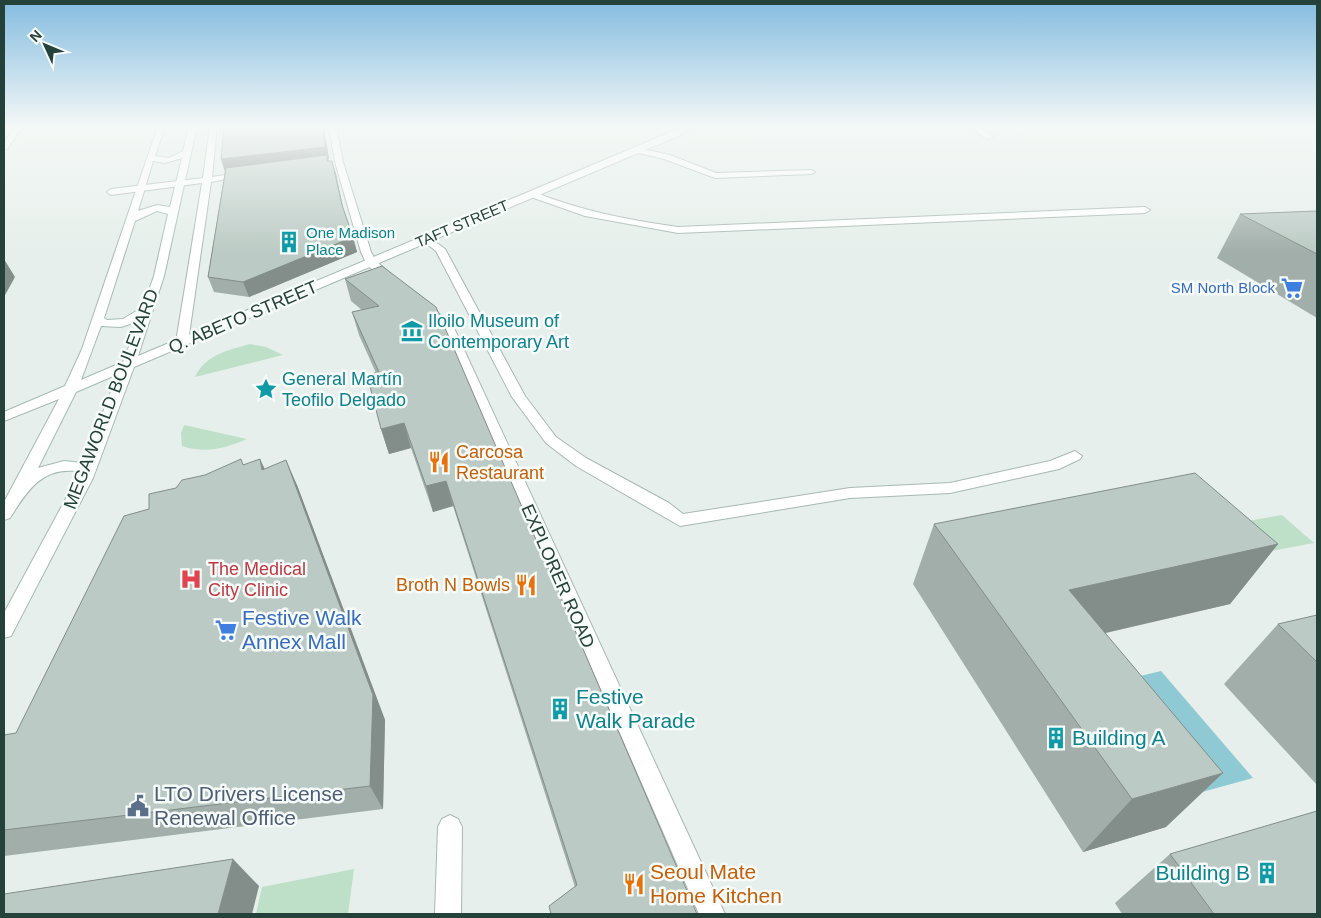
<svg xmlns="http://www.w3.org/2000/svg" width="1321" height="918" font-family="Helvetica,sans-serif">
	<style>
		.green { fill: #bfe0c8 }
		.water { fill: #8ec9d4 }
		.lines { fill: none; stroke-linecap: round; stroke-linejoin: round }
		.pedestrian-casing { stroke: #a8b8b2; stroke-width: 2 }
		.minor-casing { stroke: #a8b8b2; stroke-width: 2 }
		.tertiary-casing { stroke: #a8b8b2; stroke-width: 2 }
		.secondary-casing { stroke: #a4bbb3; stroke-width: 2 }
		.pedestrian { fill: #fff; fill-rule: evenodd }
		.minor { fill: #fff; fill-rule: evenodd }
		.tertiary { fill: #fff; fill-rule: evenodd }
		.secondary { fill: #fff; fill-rule: evenodd }
		.wall { fill: #a1aea9 }
		.shaded-wall { fill: #838d89 }
		.building { fill: #bbcac4; stroke: #838d89 }
		.labels { text-anchor: middle; stroke-width: 5; stroke-linejoin: round; paint-order: stroke }
		.far-street-label { font-size: 15px; fill: #24423a; stroke: #f7fbf9 }
		.far-culture-label { font-size: 15px; fill: #0d838f; stroke: #f7fbf9; text-anchor: start }
		.far-shop-label { font-size: 15px; fill: #366cbe; stroke: #f7fbf9; text-anchor: end }
		.street-label { font-size: 18px; fill: #24423a; stroke: #f7fbf9 }
		.culture-label { font-size: 18px; fill: #0d838f; stroke: #f7fbf9; text-anchor: start }
		.food-label { font-size: 18px; fill: #c56008; stroke: #f7fbf9; text-anchor: start }
		.health-label { font-size: 18px; fill: #be3a42; stroke: #f7fbf9; text-anchor: start }
		.near-shop-label { font-size: 21px; fill: #366cbe; stroke: #f7fbf9; text-anchor: start }
		.near-culture-label { font-size: 21px; fill: #0d838f; stroke: #f7fbf9; text-anchor: start }
		.near-service-label { font-size: 21px; fill: #4e5e75; stroke: #f7fbf9; text-anchor: start }
		.near-food-label { font-size: 21px; fill: #c56008; stroke: #f7fbf9; text-anchor: start }
	</style>
	<rect width="100%" height="100%" fill="#e6efeb"/>
	<!-- green -->
	<g class="green">
		<path d="M250,344l16,3 17,8 -88,22c10,-22 33,-27 55,-33z"/>
		<path d="M184,425l63,14c-21,9 -42,15 -65,7l-1,-13z"/>
		<path d="M1282,515l32,28 -70,13 -30,-29z"/>
		<path d="M354,869l-6,45h-92l6,-27z"/>
	</g>
	<!-- water -->
	<path class="water" d="M1161,671l92,107 -69,19 -85,-111z"/>
	<g class="lines">
		<!-- pedestrian casing -->
		<g class="pedestrian-casing">
			<path id="pedestrian" d="M450,815l8,4 4,8 -1,87h-26l3,-87 4,-8z"/>
		</g>
		<!-- minor casing -->
		<g class="minor-casing">
			<g id="minor">
				<path d="M210,126h7l-5,51 31,-5 4,3 -36,7 -23,160 -6,4 -6,-4 26,-159 -91,12 -4,-3 4,-3 92,-11z"/>
				<path d="M329,126h7l7,36 28,90 5,9 20,18v4h-8l-21,-18 -6,-13 -26,-90z"/>
				<path d="M968,126h9l17,11 -7,2z"/>
				<path d="M638,148l32,7 46,18 95,-3 4,2 -4,2 -96,4 -51,-19 -29,-7 -1,-2z"/>
				<path d="M528,192h6c47,19 94,28 144,35l467,-20 5,3 -5,3 -467,20 -93,-17 -57,-20z"/>
				<path d="M423,237h6l16,12 80,147 31,41 30,21 83,45 14,11 167,-26 100,-5 100,-22 25,-10 7,5 -2,3 -21,10 -109,24 -100,5 -170,28 -104,-60 -30,-23 -34,-46 -76,-146 -13,-10z"/>
				<path d="M428,306l4,1 22,21 271,586h-26l-256,-585 -21,-20z"/>
			</g>
		</g>
		<!-- tertiary casing -->
		<g class="tertiary-casing">
			<path id="tertiary" d="M16,126h7l-16,23h-3v-7z"/>
		</g>
		<!-- secondary casing -->
		<g class="secondary-casing">
			<path id="secondary" d="M158,126h7l-10,30 14,2 14,-7 6,-25h8l-33,150 -26,80 547,-230h9l-11,8 -549,233 -41,111 -82,158 -7,2v-25l73,-135 -2,-7c-35,-3 -49,22 -65,47l-6,2v-18l55,-103 -55,22v-9l61,-26 17,-37zM182,158l-12,49 -13,-2 -19,6 15,-50 12,2zM157,211l11,3 -14,62 -11,31 -20,12 -16,1 -3,-2 31,-97zM139,321l-16,41 -42,18 20,-54 20,1zM118,374l-35,89 -19,-2 -26,7 38,-76z"/>
		</g>
		<!-- pedestrian -->
		<use href="#pedestrian" class="pedestrian"/>
		<!-- minor -->
		<use href="#minor" class="minor"/>
		<!-- tertiary -->
		<use href="#tertiary" class="tertiary"/>
		<!-- secondary -->
		<use href="#secondary" class="secondary"/>
	</g>
	<!-- wall -->
	<g class="wall">
		<path d="M224,126h100l5,33h-1l8,15 8,38 9,25 4,15 -108,45 -35,-5 -6,-15 17,-106 -4,-12z"/>
		<path d="M1317,211v107l-100,-60 23,-44z"/>
		<path d="M382,266l315,648 -122,-27 -122,-381 -20,6 -22,-64 -22,6 -8,-25 -5,-56 -17,-38 -7,-23 10,-2 -11,-9 -6,-22z"/>
		<path d="M244,465l21,4 32,16 88,235 -2,89 -379,47v-121l12,-2 133,-224 27,-21 29,-13z"/>
		<path d="M934,524l344,20 -48,60 -124,29 60,194 -83,25 -170,-268z"/>
		<path d="M1317,615v170l-93,-101 54,-60z"/>
		<path d="M1170,854l147,60h-195l-7,-11z"/>
	</g>
	<!-- shaded-wall -->
	<g class="shaded-wall">
		<path d="M322,126h2l5,33h-1l2,9 -105,4 -4,-13z"/>
		<path d="M332,161l4,13 9,45 -3,-14z"/>
		<path d="M353,237l4,15 -108,45 -6,-15z"/>
		<path d="M4,259l11,18 -11,20z"/>
		<path d="M404,423l7,25 -22,6 -8,-25z"/>
		<path d="M260,459l12,25 -10,-14z"/>
		<path d="M286,460l11,25 88,235 -2,89 -13,-23z"/>
		<path d="M446,481l7,25 -20,6 -7,-26z"/>
		<path d="M1278,544l-48,60 -195,45 34,-59z"/>
		<path d="M1223,773l-57,54 -83,25 49,-53z"/>
		<path d="M233,859l26,27 -7,28h-34z"/>
	</g>
	<!-- building -->
	<g class="building">
		<path d="M224,126h98l3,21 -104,12z"/>
		<path d="M327,155v6h5l10,44 11,32 -110,45 -35,-5 18,-109z"/>
		<path d="M1317,211v43l-77,-40z"/>
		<path d="M382,266l54,41 261,607h-146l-2,-8 28,-21 -131,-404 -20,5 -22,-63 -23,6 -14,-54 12,-3 -27,-60 27,-6 -34,-27z"/>
		<path d="M241,459l2,6 17,-6 2,11 24,-10 87,235 -3,91 -366,44v-95l12,-2 108,-217 25,-7v-15l27,-6 6,-8 23,-5z"/>
		<path d="M1195,473l83,71 -209,46 154,183 -91,26 -198,-275z"/>
		<path d="M1317,615v47l-39,-38z"/>
		<path d="M1317,811v103h-103l-44,-60z"/>
		<path d="M233,859l-15,55h-214v-20z"/>
	</g>
	<!-- sky -->
	<linearGradient id="sky" x2="0" y2="1"><stop stop-color="#84bce0"/><stop offset="0.5" stop-color="#f4f8f6"/><stop offset="1" stop-color="#f4f8f6" stop-opacity="0"/></linearGradient>
	<rect width="1321" height="254" fill="url(#sky)"/>
	<!-- icons -->
	<defs>
		<g id="building-bare" transform="scale(1.725)"><path d="M-4-6H4V6H1V3H-1V6H-4ZM-2.5-4.3h1.7v1.8h-1.7ZM.8-4.3h1.7v1.8H.8ZM-2.5-1h1.7V.8h-1.7ZM.8-1h1.7V.8H.8Z" fill="#0f9aa8" stroke="#f7fbf9" stroke-width="2.5" paint-order="stroke"/></g>
		<g id="supermarket-bare" transform="scale(1.725)"><path d="M-6-5.5h2.5l.6 2H6L4.5 2H-2.5L-4.4-4H-6ZM-1.5 3.2a1.3 1.3 0 1 0 .1 0ZM3 3.2a1.3 1.3 0 1 0 .1 0Z" fill="#3f7fe0" stroke="#f7fbf9" stroke-width="2.5" paint-order="stroke"/></g>
		<g id="museum-bare" transform="scale(1.725)"><path d="M0-6L6-3V-2H-6V-3ZM-5-1h2V3h-2ZM-1-1h2V3h-2ZM3-1h2V3H3ZM-6 4H6V6H-6Z" fill="#0f9aa8" stroke="#f7fbf9" stroke-width="2.5" paint-order="stroke"/></g>
		<g id="sight-bare" transform="scale(1.725)"><path d="M0-6L1.8-2.2L6-1.7L2.9 1.2L3.7 5.4L0 3.3L-3.7 5.4L-2.9 1.2L-6-1.7L-1.8-2.2Z" fill="#0f9aa8" stroke="#f7fbf9" stroke-width="2.5" paint-order="stroke"/></g>
		<g id="restaurant-bare" transform="scale(1.725)"><path d="M-5-6h1v4h1v-4h1v4h1v-4h1v5L-1.5 .5V6h-2V.5L-5-1ZM5-6V6H3V1.5H1.5Q1.5-4 5-6Z" fill="#e8710a" stroke="#f7fbf9" stroke-width="2.5" paint-order="stroke"/></g>
		<g id="hospital-bare" transform="scale(1.725)"><path d="M-5-5h3v3.5h4V-5h3V5h-3V1.5h-4V5h-3Z" fill="#e0444e" stroke="#f7fbf9" stroke-width="2.5" paint-order="stroke"/></g>
		<g id="civic-bare" transform="scale(1.725)"><path d="M-.6-6.5H3V-4.5H.6V-3L4-1V1h2V6H-6V1h2V-1L-.6-3ZM-1.2 2.5V6h2.4V2.5Z" fill="#5c6f8a" stroke="#f7fbf9" stroke-width="2.5" paint-order="stroke"/></g>
	</defs>
	<g fill-rule="evenodd">
		<use href="#building-bare" x="289" y="242"/>
		<use href="#supermarket-bare" x="1292" y="288"/>
		<use href="#museum-bare" x="412" y="331"/>
		<use href="#sight-bare" x="266" y="389"/>
		<use href="#restaurant-bare" x="439" y="462"/>
		<use href="#hospital-bare" x="191" y="579"/>
		<use href="#restaurant-bare" x="526" y="585"/>
		<use href="#supermarket-bare" x="226" y="630"/>
		<use href="#building-bare" x="560" y="709"/>
		<use href="#building-bare" x="1056" y="738"/>
		<use href="#civic-bare" x="138" y="806"/>
		<use href="#building-bare" x="1267" y="873"/>
		<use href="#restaurant-bare" x="634" y="884"/>
	</g>
	<g class="labels">
		<!-- far-street labels -->
		<g class="far-street-label">
			<text transform="translate(462 224) rotate(-23)" y="5">TAFT STREET</text>
		</g>
		<!-- far-culture labels -->
		<g class="far-culture-label">
			<text x="306" y="238">One Madison<tspan x="306" dy="17">Place</tspan></text>
		</g>
		<!-- far-shop labels -->
		<g class="far-shop-label">
			<text x="1275" y="293">SM North Block</text>
		</g>
		<!-- street labels -->
		<g class="street-label">
			<text transform="translate(243 317) rotate(-23)" y="6">Q. ABETO STREET</text>
			<text transform="translate(111 399) rotate(-69)" y="6">MEGAWORLD BOULEVARD</text>
			<text transform="translate(558 576) rotate(66)" y="6">EXPLORER ROAD</text>
		</g>
		<!-- culture labels -->
		<g class="culture-label">
			<text x="428" y="327">Iloilo Museum of<tspan x="428" dy="21">Contemporary Art</tspan></text>
			<text x="282" y="385">General Martín<tspan x="282" dy="21">Teofilo Delgado</tspan></text>
		</g>
		<!-- food labels -->
		<g class="food-label">
			<text x="456" y="458">Carcosa<tspan x="456" dy="21">Restaurant</tspan></text>
			<text x="510" y="591" text-anchor="end">Broth N Bowls</text>
		</g>
		<!-- health labels -->
		<g class="health-label">
			<text x="208" y="575">The Medical<tspan x="208" dy="21">City Clinic</tspan></text>
		</g>
		<!-- near-shop labels -->
		<g class="near-shop-label">
			<text x="242" y="625">Festive Walk<tspan x="242" dy="24">Annex Mall</tspan></text>
		</g>
		<!-- near-culture labels -->
		<g class="near-culture-label">
			<text x="576" y="704">Festive<tspan x="576" dy="24">Walk Parade</tspan></text>
			<text x="1072" y="745">Building A</text>
			<text x="1250" y="880" text-anchor="end">Building B</text>
		</g>
		<!-- near-service labels -->
		<g class="near-service-label">
			<text x="154" y="801">LTO Drivers License<tspan x="154" dy="24">Renewal Office</tspan></text>
		</g>
		<!-- near-food labels -->
		<g class="near-food-label">
			<text x="650" y="879">Seoul Mate<tspan x="650" dy="24">Home Kitchen</tspan></text>
		</g>
	</g>
	<!-- border -->
	<rect width="1321" height="918" fill="none" stroke="#24423a" stroke-width="10"/>
	<!-- north arrow -->
	<g transform="translate(45 45) rotate(314)" stroke="#f7fbf9" stroke-width="4" paint-order="stroke">
	<path d="M0-4L9 19L0 12L-9 19Z" fill="#24423a"/>
	<text y="-8" font-size="14" font-weight="bold" text-anchor="middle" fill="#24423a">N</text>
	</g>
</svg>
